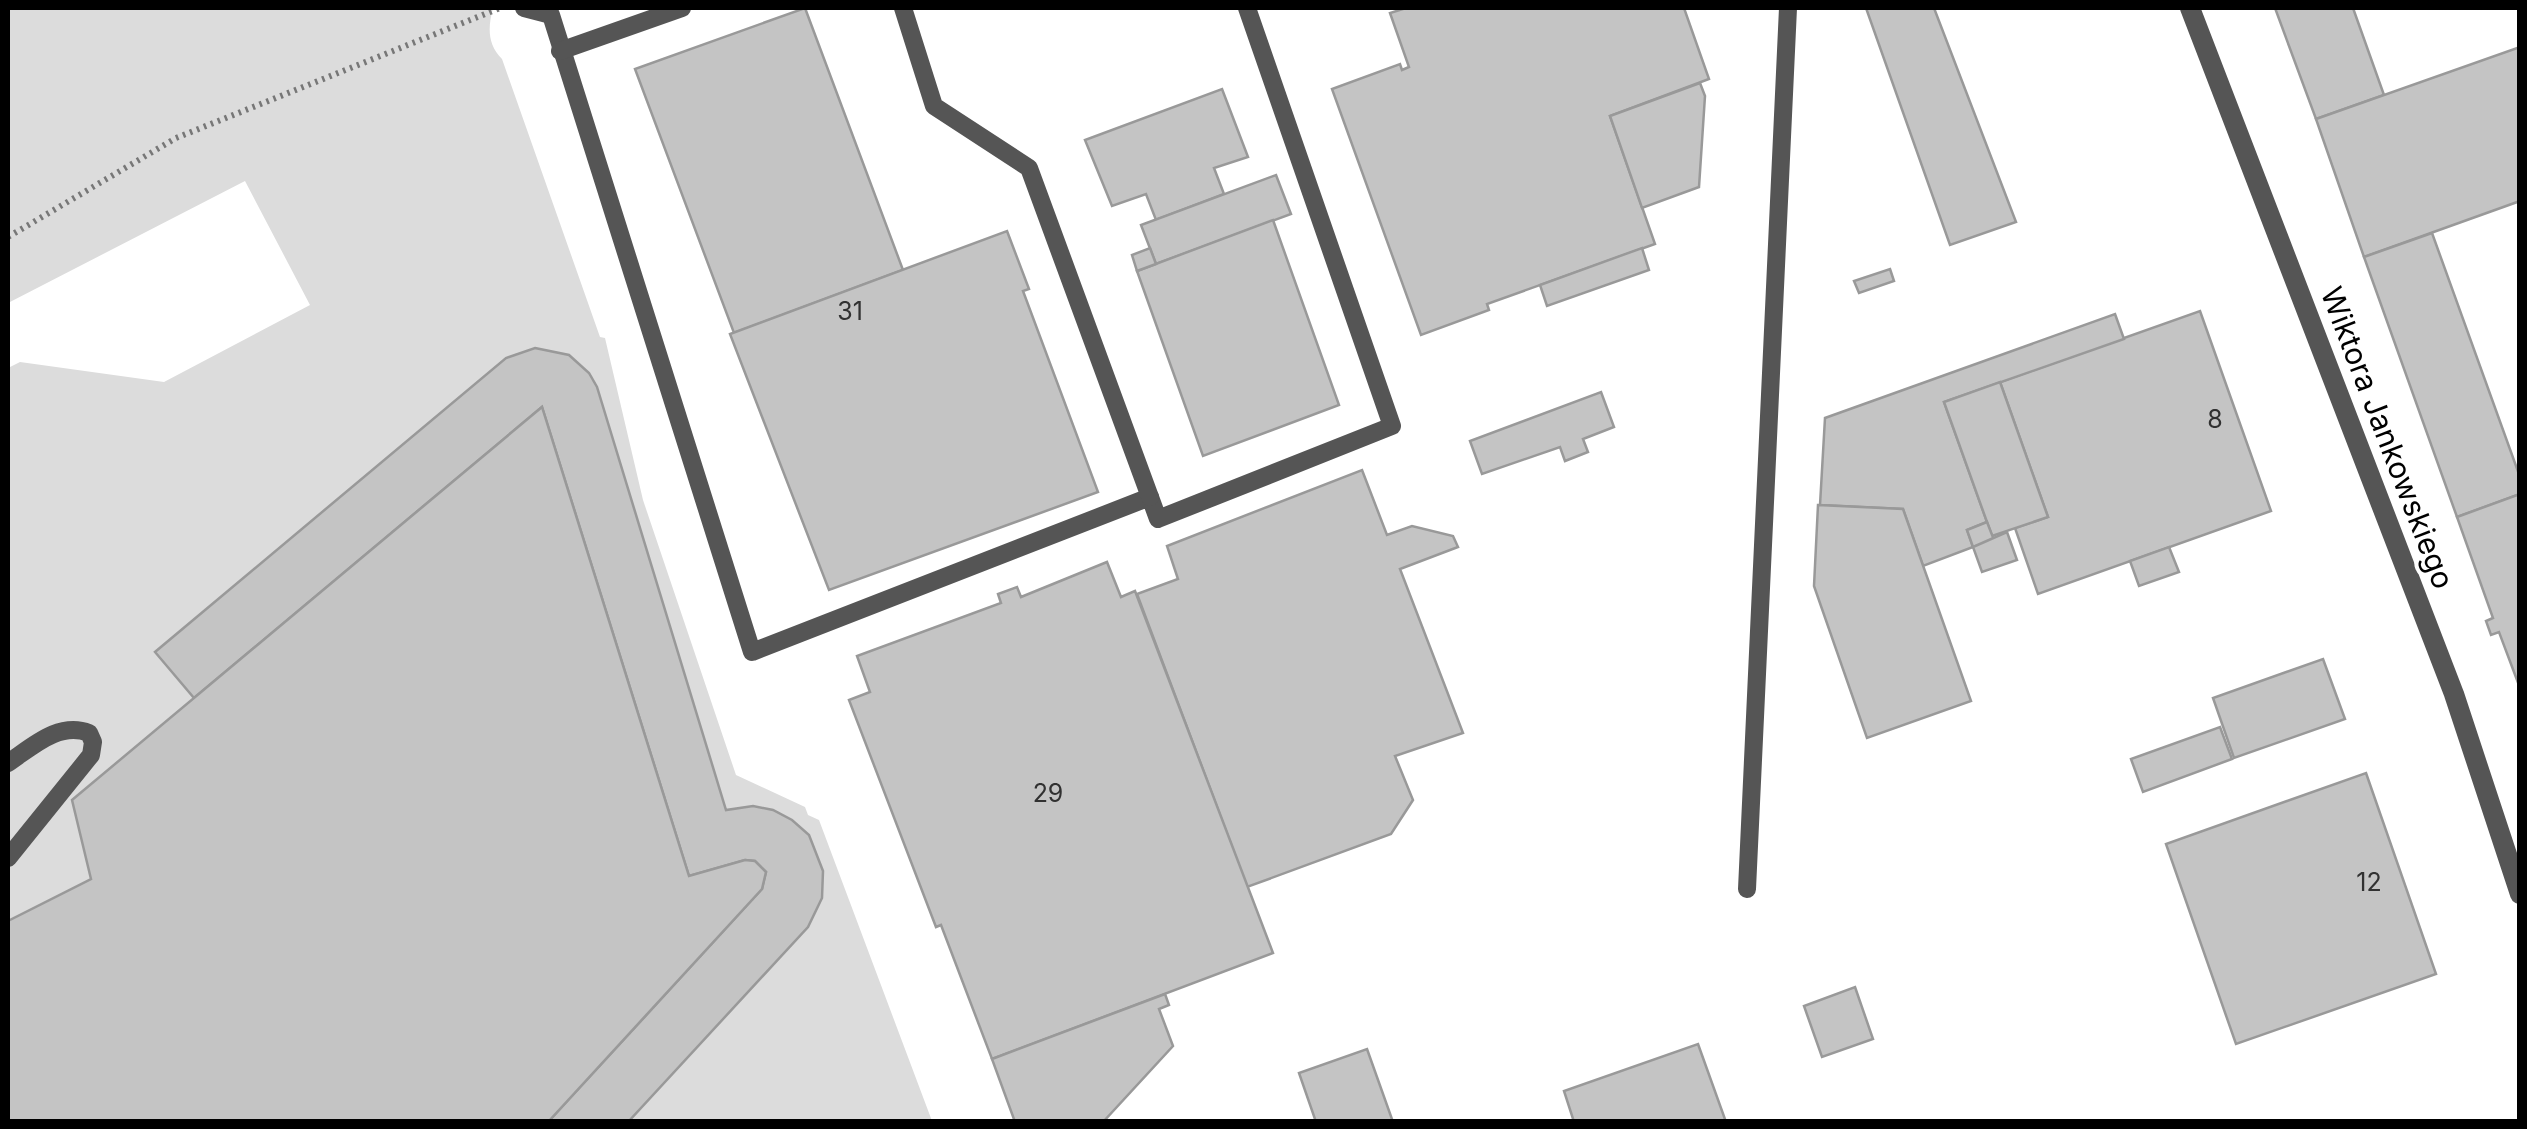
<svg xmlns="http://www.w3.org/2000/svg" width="2527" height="1129" font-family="Inter,sans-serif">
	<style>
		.green { fill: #dcdcdc }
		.building { fill: #c4c4c4; stroke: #999; stroke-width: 2.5 }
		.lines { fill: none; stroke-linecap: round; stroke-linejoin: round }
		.path { stroke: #777; stroke-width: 6; stroke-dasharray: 2.5 5; stroke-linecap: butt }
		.lane { stroke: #555; stroke-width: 18 }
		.street { stroke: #555; stroke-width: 20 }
		.labels { text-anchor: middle; stroke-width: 8; stroke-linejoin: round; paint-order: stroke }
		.number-label { font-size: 25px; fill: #313131 }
		.street-label { font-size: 30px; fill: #000; stroke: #fff }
	</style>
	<rect width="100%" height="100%" fill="#fff"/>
	<!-- green -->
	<path class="green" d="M8,8h485c-5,19 -6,36 9,51l98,278 5,1 38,162 93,275 69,32 3,8 11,5 113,301h-924v-753l12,-6 144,20 146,-77 -65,-124 -237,122z"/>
	<!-- building -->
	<g class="building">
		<path d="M805,8l98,262 -169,63 -99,-264z"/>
		<path d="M1406,8h278l25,71 -99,37 45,128 -168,60 2,6 -68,25 -89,-246 68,-25 2,6 7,-3 -19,-54z"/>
		<path d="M1866,8h68l82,214 -66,23z"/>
		<path d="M2275,8h78l31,87 -68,24z"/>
		<path d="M2520,47v154l-156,56 -48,-138z"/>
		<path d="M1700,83l5,13 -6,91 -57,21 -32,-92z"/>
		<path d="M1222,89l26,68 -34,11 10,26 -68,26 -10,-26 -34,12 -27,-66z"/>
		<path d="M1276,175l15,39 -135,50 -15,-39z"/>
		<path d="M1273,220l66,185 -136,51 -66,-185z"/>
		<path d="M1007,231l22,58 -6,2 75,201 -269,98 -99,-256z"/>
		<path d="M2432,233l88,244v17l-63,23 -93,-260z"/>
		<path d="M1150,248l6,16 -19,7 -5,-16z"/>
		<path d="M1642,248l7,22 -102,36 -7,-21z"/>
		<path d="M1890,269l4,12 -35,12 -5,-12z"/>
		<path d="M2200,311l71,200 -233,83 -23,-66 33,-11 -48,-135z"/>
		<path d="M2115,314l9,25 -180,63 43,120 -20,8 6,17 -50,19 -20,-57 -83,-4 5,-87z"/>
		<path d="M535,348l34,7 20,18 8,14 129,423 27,-4 20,4 19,10 17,15 14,36 -1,27 -14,29 -180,195h-80l214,-233 4,-17 -11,-11 -10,-1 -56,16 -147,-469 -348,291 -39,-46 351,-294z"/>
		<path d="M2000,382l48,135 -56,19 -48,-134z"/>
		<path d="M1601,392l13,35 -31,12 5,13 -23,9 -5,-14 -78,27 -12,-33z"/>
		<path d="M542,407l147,469 56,-16 10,1 11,11 -4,17 -214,233h-540v-201l83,-42 -19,-79z"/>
		<path d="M1362,470l25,65 25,-9 41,10 5,11 -58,22 63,164 -68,23 18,44 -22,34 -144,53 -110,-293 41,-15 -11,-33z"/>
		<path d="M2520,494v194l-21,-56 -8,3 -5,-14 7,-3 -36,-101z"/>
		<path d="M1818,505l85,4 68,192 -104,37 -53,-152z"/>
		<path d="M1987,522l7,18 -21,7 -6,-17z"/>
		<path d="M2007,532l10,28 -35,12 -9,-25z"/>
		<path d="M2169,547l10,25 -40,14 -9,-25z"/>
		<path d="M1107,562l14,35 14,-6 138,362 -281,106 -51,-134 -5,2 -87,-227 21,-8 -13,-36 144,-53 -3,-9 19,-7 4,10z"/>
		<path d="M2323,659l22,60 -111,39 -21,-60z"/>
		<path d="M2220,727l12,32 -89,33 -12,-33z"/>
		<path d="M2366,773l70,201 -200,70 -70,-200z"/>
		<path d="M1855,987l18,52 -51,18 -18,-51z"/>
		<path d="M1165,994l4,11 -10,4 14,37 -70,76h-88l-23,-63z"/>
		<path d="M1698,1044l28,78h-152l-10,-31z"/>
		<path d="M1367,1049l26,73h-77l-17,-49z"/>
	</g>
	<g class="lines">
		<!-- path -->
		<path class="path" d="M8,237l168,-99 324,-130"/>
		<!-- lane -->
		<g class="lane">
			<path d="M524,8l27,7 201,637 398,-155 8,22 234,-93 -145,-418"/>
			<path d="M903,8l31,98 95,62 121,329"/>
			<path d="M560,51l122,-43"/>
			<path d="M8,763c24,-16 51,-42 81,-30l4,9 -2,13 -83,103"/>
			<path d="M1747,889l41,-881"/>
		</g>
		<!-- street -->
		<path class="street" d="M2190,8l264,686 66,200"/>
	</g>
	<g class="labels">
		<!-- number labels -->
		<g class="number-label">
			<text x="850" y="320">31</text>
			<text x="2215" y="428">8</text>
			<text x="1048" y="802">29</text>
			<text x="2369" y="891">12</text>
		</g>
		<!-- street labels -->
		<g class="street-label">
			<text transform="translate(2387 438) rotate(69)" y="10">Wiktora Jankowskiego</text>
		</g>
	</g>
	<!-- border -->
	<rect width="2527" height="1129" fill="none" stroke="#000000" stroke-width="20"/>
</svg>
